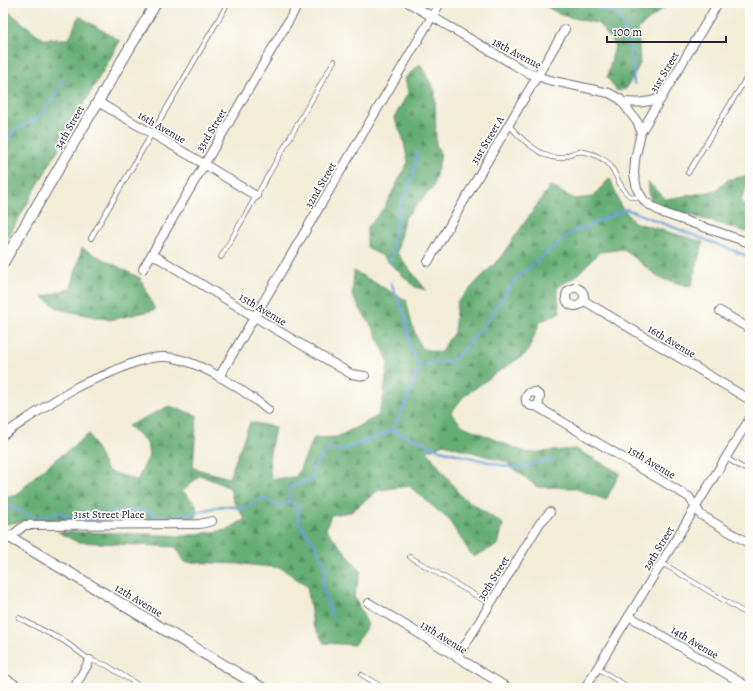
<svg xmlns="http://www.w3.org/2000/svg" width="753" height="691" font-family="Alegreya,serif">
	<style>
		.forest { fill: url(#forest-firs); stroke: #446858 }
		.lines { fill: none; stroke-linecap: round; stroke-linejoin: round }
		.stream { stroke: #6ca0d8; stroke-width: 2.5 }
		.service-casing { stroke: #6b6972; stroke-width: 5.5 }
		.minor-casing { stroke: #6b6972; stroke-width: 10 }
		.tertiary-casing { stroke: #6b6972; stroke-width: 12 }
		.service { stroke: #fff; stroke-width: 4 }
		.minor { stroke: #fff; stroke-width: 8 }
		.tertiary { stroke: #fff; stroke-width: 10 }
		.labels { text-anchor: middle; stroke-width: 3.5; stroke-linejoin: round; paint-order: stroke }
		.street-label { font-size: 11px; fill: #22223b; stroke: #fdfcf7 }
	</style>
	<defs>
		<pattern id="forest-firs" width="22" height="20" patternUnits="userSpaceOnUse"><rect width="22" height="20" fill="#65ad74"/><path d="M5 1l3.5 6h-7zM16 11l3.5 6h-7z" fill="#538c60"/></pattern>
	</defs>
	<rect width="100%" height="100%" fill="#fdfcf7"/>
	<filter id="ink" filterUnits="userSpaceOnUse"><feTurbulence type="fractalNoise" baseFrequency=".025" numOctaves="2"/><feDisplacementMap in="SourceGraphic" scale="8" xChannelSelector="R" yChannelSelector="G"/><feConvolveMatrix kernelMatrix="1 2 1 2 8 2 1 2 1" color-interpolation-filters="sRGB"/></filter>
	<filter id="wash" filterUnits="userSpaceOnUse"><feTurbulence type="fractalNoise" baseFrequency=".012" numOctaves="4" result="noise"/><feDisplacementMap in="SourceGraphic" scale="16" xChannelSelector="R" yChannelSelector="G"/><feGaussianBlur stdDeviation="0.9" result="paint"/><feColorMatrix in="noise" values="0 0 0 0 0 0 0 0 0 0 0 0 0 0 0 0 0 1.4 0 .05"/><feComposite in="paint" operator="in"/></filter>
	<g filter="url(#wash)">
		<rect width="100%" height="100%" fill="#f3edd8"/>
		<!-- forest -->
		<g class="forest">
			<path d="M540,3h89l7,3 2,-3h32l-32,26 2,35 -14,25 -9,2 -10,-14 8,-31 -16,-22 -38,-9z"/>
			<path d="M3,7l40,32h26l10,-23 41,25 -117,205z"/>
			<path d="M420,64l15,27 1,53 5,11 -8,32 -29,32 -7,34 29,37 -11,-3 -34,-32 -14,-7v-20l17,-20 24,-46 -5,-24 -9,-20 14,-25 -3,-15z"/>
			<path d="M750,176v4l-9,21 9,11v21l-91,-27 -9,-7 -2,-17 18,17 49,-8 14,-12z"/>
			<path d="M610,178l10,27 14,17 69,20 -12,45 -32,-9 -35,-29 -24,3 -24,24 -19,12 3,24 -20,10 -13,31 -29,19 -35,25 -12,16 12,13 64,27 49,-4 44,24 -14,27 -32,-12 -37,-1 -31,-25 -62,-18 -17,7 34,45 42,28 -5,21 -25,12 -25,-38 -39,-33 -30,4 -28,22 -20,3 -5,14 35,42 -7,25 14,29 -14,20 -30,-2 -11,-18 -6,-39 -26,-18 -39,-4 -57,-2 -9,-15 -99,-5 -19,-10 69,1 57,3 43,-6 18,-11 -12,-18 -3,-13 -30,-13 -17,16 13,13v14l-59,2h-106l-25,4 -3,-2v-27l13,1 20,-21 53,-41 18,37 30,9 12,-24 -2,-14 -19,-16 41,-20 28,9 -4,53 36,10 21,-56 25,5 -6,32 2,20 25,-2 18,-39 23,-1 41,-21 6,-20 4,-35 -13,-29 -23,-36 2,-25 52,29 6,25 9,23 19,5 14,-21 3,-30 43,-44 50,-72 25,13 17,-2z"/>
			<path d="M82,248l58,30 15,32 -45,10 -51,-11 -16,-12 28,-9z"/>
		</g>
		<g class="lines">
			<!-- stream -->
			<g class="stream">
				<path d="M586,3l32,12 9,19 5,26 2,24"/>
				<path d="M3,145l6,-5 3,-9 22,-10 21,-24 8,-18"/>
				<path d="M390,261l9,-53 13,-29 5,-26"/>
				<path d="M391,283l15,34 4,30 9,18"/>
				<path d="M391,431l19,6 30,13 73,18 41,-8"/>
				<path d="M289,502l10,6 -1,13 17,24 11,22 -4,20 10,29"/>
				<path d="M3,504l33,14 23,-6 19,8h22l9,-7 33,-3 23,8 25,-4 31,-8 23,2 19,-10 17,9 9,-5 1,-15 21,-8 3,-12 13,-17 14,1 50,-20 17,-31 11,-35 33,-4 28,-30 34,-50 53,-46 59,-26 124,48"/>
			</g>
		</g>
	</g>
	<g filter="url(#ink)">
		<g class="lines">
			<!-- service casing -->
			<g class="service-casing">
				<g id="service">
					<path d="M288,3l8,5"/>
					<path d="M509,125c10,12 33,34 50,33 4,0 7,-2 11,-4 9,-4 19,-2 27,2 3,2 8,4 11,7 9,9 10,25 22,33 3,2 9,1 12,2"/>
					<path d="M688,173l62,-101"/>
					<path d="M91,238l137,-235"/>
					<path d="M221,257l113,-196"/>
					<path d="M726,458l24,14"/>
					<path d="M410,557l80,47"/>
					<path d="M662,563l88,53"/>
					<path d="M19,618l45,23 26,19 16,5 37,23"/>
					<path d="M597,668l33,20"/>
					<path d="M362,675l22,13"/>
				</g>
			</g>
			<!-- minor casing -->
			<g class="minor-casing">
				<g id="minor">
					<path d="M409,3l119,70 21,7 60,13 11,6 18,24 3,9 -6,28 -1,14 3,15 8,13 18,11 87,30"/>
					<path d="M98,102l106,62 52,32"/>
					<path d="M623,102c14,1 24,1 38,-4"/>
					<path d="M641,132l77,-129"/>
					<path d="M152,254l103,63 96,57 14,2"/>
					<path d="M428,262l137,-233"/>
					<path d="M143,269l156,-266"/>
					<circle cx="575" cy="297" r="9"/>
					<path d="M583,300l167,100"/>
					<path d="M720,311l30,18"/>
					<path d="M219,377l221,-374"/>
					<path d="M536,406l3,-3 1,-7 -5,-4 -6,1c-7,6 -2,15 7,13l153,91 12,18 49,29"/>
					<path d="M3,435c24,-16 49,-34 74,-48 12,-7 25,-10 37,-16 16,-7 34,-15 52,-14 31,2 78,33 102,53"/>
					<path d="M10,537l15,-12 175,-1 12,-3"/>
					<path d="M369,603l139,85"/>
					<path d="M629,616l121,72"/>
					<path d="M457,658l83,-135 10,-11"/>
					<path d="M3,677l18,11"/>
					<path d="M74,688l16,-28"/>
					<path d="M585,688l165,-270"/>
				</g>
			</g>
			<!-- tertiary casing -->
			<g class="tertiary-casing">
				<g id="tertiary">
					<path d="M3,263l153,-260"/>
					<path d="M3,533l259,155"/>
				</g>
			</g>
			<!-- service -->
			<use href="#service" class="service"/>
			<!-- minor -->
			<use href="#minor" class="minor"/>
			<!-- tertiary -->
			<use href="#tertiary" class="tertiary"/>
		</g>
	</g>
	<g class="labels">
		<!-- street labels -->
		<g class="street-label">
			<text transform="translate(517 53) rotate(28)" y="4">18th Avenue</text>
			<text transform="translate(664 72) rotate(-59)" y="4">31st Street</text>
			<text transform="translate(69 127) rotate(-60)" y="4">34th Street</text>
			<text transform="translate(162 127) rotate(30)" y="4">16th Avenue</text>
			<text transform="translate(211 130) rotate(-59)" y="4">33rd Street</text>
			<text transform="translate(487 140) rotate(-59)" y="4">31st Street A</text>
			<text transform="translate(320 185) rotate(-60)" y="4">32nd Street</text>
			<text transform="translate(263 309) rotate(31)" y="4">15th Avenue</text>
			<text transform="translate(672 341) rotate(31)" y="4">16th Avenue</text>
			<text transform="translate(652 462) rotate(31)" y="4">15th Avenue</text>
			<text x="109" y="518">31st Street Place</text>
			<text transform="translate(658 548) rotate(-59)" y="4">29th Street</text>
			<text transform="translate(493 578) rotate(-58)" y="4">30th Street</text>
			<text transform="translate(139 600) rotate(31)" y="4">12th Avenue</text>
			<text transform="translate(444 637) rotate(32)" y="4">13th Avenue</text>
			<text transform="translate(695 642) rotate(31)" y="4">14th Avenue</text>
		</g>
	</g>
	<!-- margin -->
	<rect width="753" height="691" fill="none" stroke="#fdfcf7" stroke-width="16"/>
	<!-- scale -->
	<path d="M607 36v6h119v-6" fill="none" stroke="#22223b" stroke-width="2"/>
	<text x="613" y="36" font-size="12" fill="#22223b" stroke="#fdfcf7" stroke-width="3" paint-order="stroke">100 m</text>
</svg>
